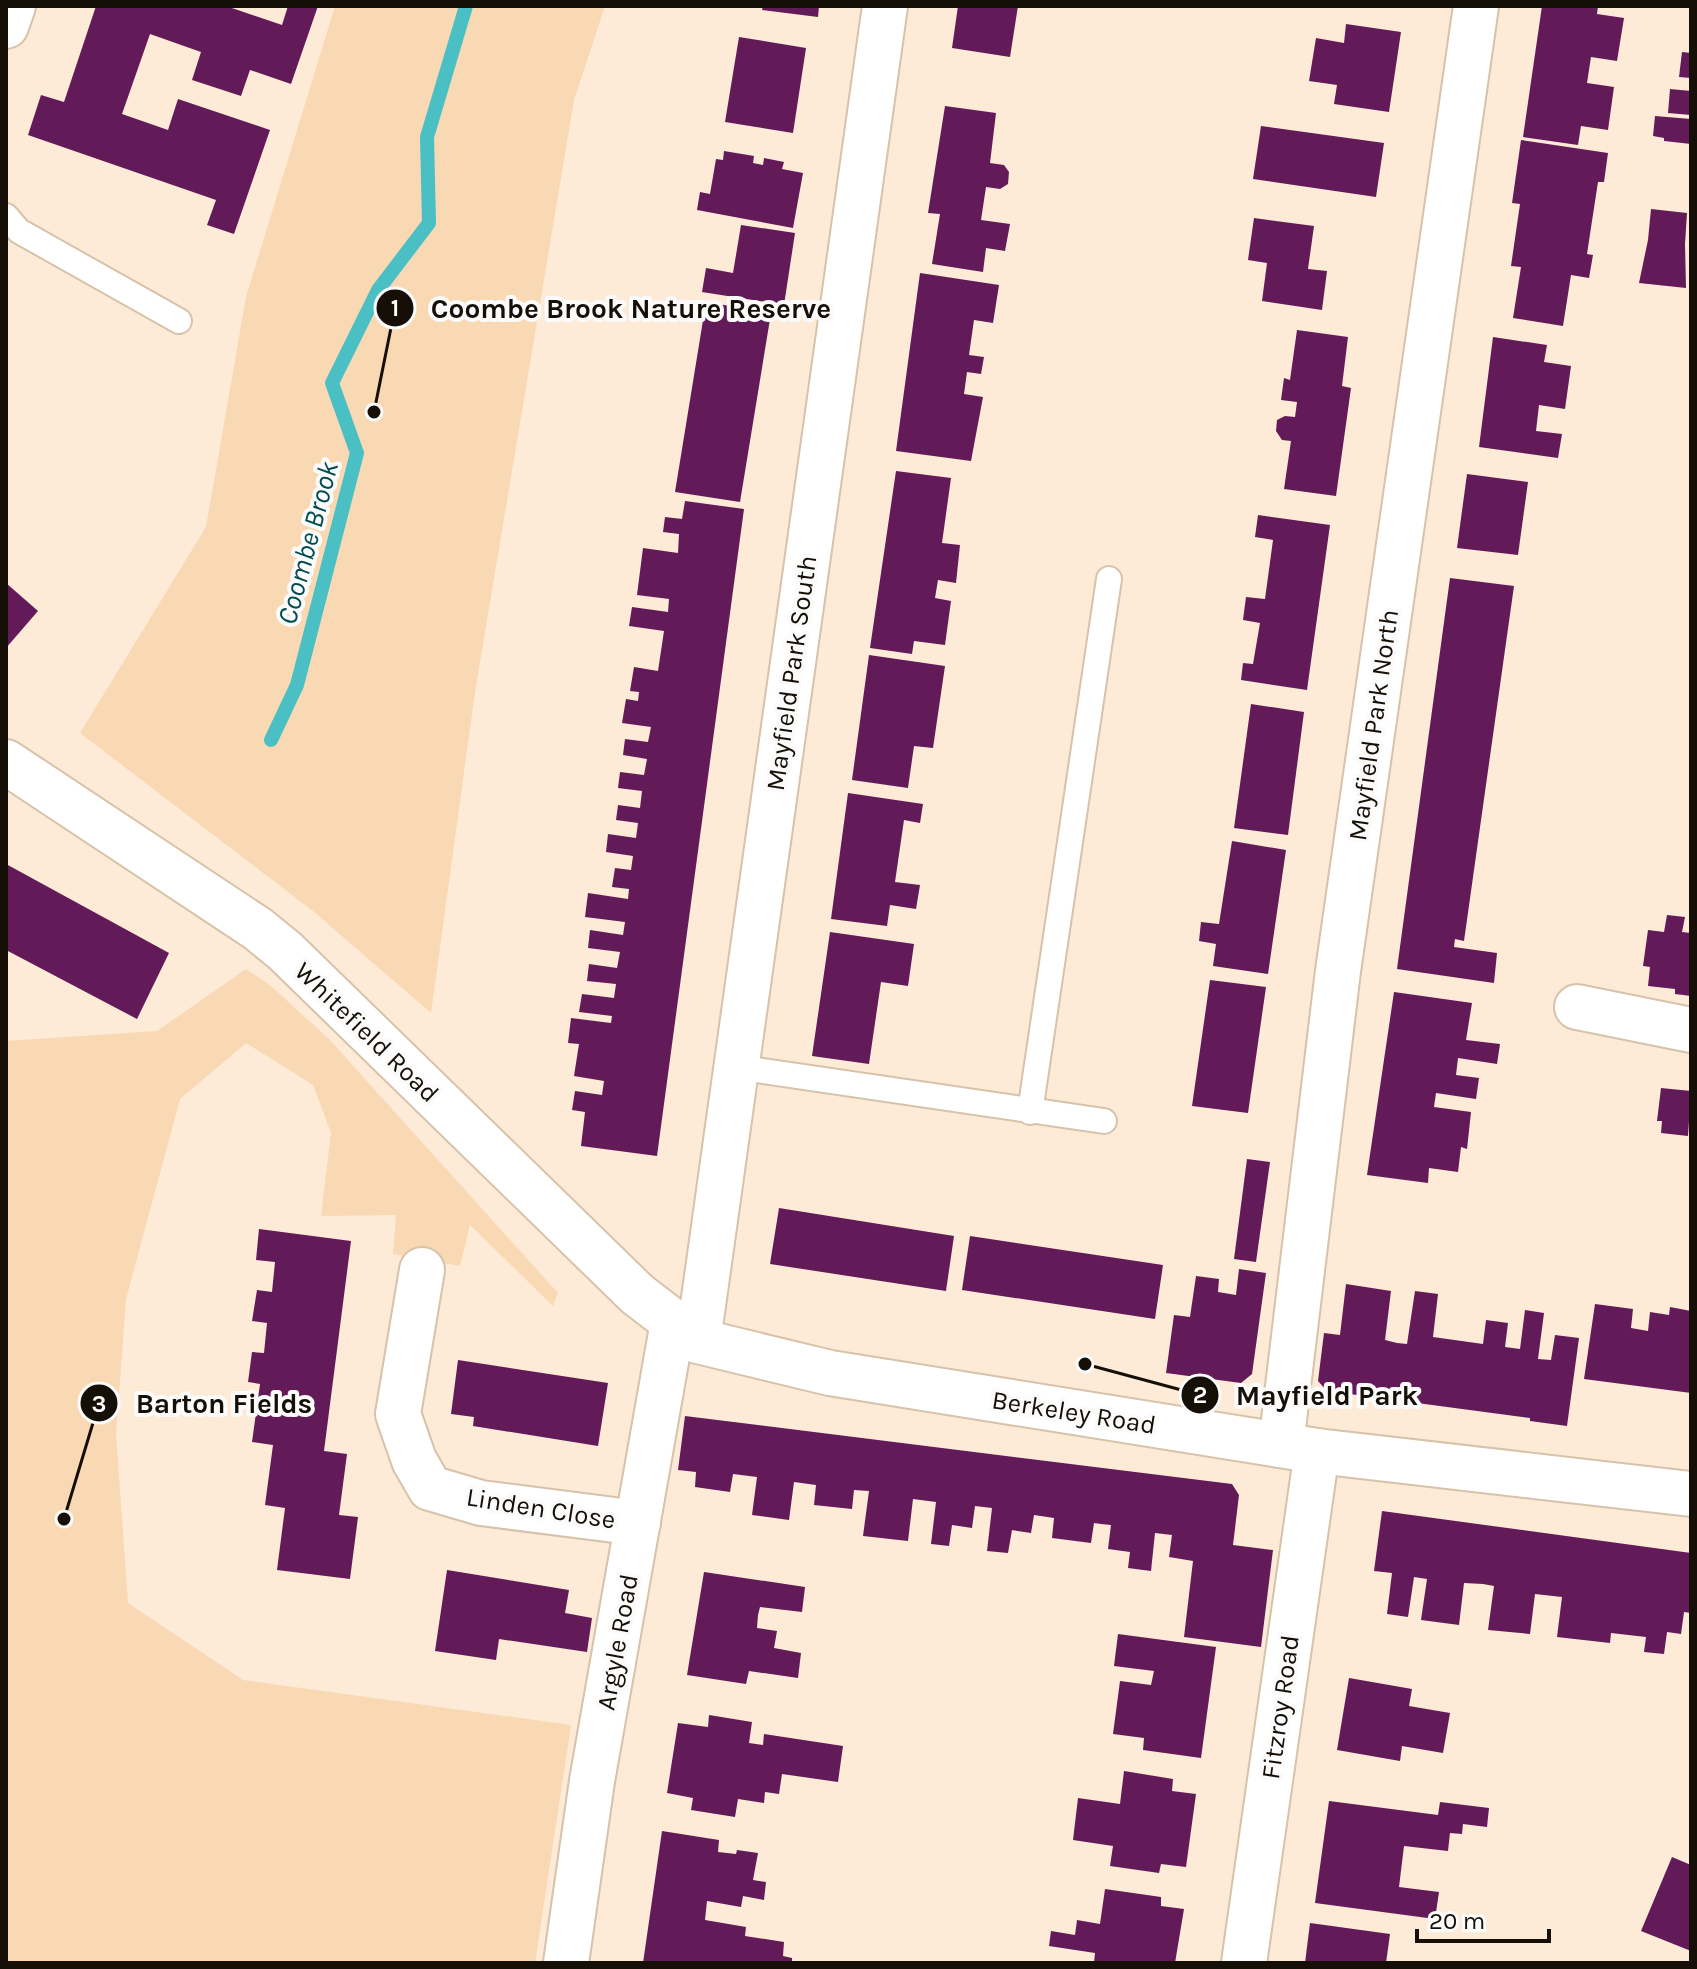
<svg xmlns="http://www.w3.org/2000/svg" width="1697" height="1969" font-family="Karla,sans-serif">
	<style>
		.green { fill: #f9d8b4 }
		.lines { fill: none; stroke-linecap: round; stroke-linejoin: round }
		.stream { stroke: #4ac0c5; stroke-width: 14 }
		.building { fill: #631a59 }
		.lane-casing { stroke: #d7c2aa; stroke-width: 28 }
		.street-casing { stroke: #d7c2aa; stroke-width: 48 }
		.secondary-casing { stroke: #d7c2aa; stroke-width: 48 }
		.lane { stroke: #fff; stroke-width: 24 }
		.street { stroke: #fff; stroke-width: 44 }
		.secondary { stroke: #fff; stroke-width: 44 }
		.labels { text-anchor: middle; stroke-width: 8; stroke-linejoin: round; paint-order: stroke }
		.street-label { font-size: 26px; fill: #160f07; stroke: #fbfbfb }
		.water-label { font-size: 28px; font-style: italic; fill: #024c4f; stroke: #fbfbfb }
		.leader { fill: none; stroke: #160f07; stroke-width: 3 }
		.callout-dot { fill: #160f07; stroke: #fbfbfb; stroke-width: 3 }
		.mark-label { font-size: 24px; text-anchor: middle; font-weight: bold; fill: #fff }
		.callout-label { font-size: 28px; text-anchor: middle; font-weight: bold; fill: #160f07; stroke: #fbfbfb; stroke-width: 8; stroke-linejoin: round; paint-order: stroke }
	</style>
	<rect width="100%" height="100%" fill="#fdebd7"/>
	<!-- green -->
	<g class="green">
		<path d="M335,6h270l-31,94 -99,592 -44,321 -118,-102 -233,-178 126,-206 40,-230z"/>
		<path d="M246,969l25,17 57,52 230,255 -5,13 -83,-81 -10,41 -67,-12 3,-39 -75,1 10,-83 -18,-48 -67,-42 -66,56 -54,200 -10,135 12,169 115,77 328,45 -36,238h-529v-922l151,-10z"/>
	</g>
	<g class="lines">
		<!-- stream -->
		<path class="stream" d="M271,740l26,-55 60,-232 -25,-70 46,-93 51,-67 -2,-86 39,-131"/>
	</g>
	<!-- building -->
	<g class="building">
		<path d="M96,6h130l56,19 6,-19h30l-27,78 -41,-14 -9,26 -49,-16 9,-28 -51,-18 -28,80 46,16 10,-31 92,31 -36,104 -27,-9 9,-25 -188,-65 13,-40 23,7z"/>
		<path d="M763,6h56l-1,11 -56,-7z"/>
		<path d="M958,6h60l-8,51 -58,-9z"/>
		<path d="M1542,6h56l-1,8 27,4 -7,43 -26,-4 -4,26 27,4 -6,43 -27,-4 -3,19 -55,-8z"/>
		<path d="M1346,24l55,8 -12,80 -55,-8 3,-19 -28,-4 7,-43 28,5z"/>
		<path d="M739,37l67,11 -13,85 -68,-11z"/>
		<path d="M1682,52l9,1v25l-12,-1z"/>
		<path d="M1670,89l21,2v24l-23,-2z"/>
		<path d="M945,106l51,7 -6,50 14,2 5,7 -1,12 -8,5 -14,-2 -5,33 29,4 -5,27 -19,-3 -3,24 -51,-8 8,-50 -12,-1z"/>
		<path d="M1655,116l36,3v25l-27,-3v-3l-11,-2z"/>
		<path d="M1261,126l123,17 -8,54 -123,-18z"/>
		<path d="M1521,140l87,13 -4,29h-6l-6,39 -5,33 6,1 -4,23 -18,-3 -8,51 -50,-8 8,-51 -10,-1 9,-62 -8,-1z"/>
		<path d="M724,151l30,5 -1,7 10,2 1,-7 20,4 -2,7 21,4 -10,55 -96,-18 3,-18 10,2 6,-35 7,1z"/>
		<path d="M1651,209l36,4 -2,31 1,44 -47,-5 9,-43z"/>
		<path d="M1254,218l60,8 -6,43 19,2 -5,39 -60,-9 5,-38 -19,-3z"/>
		<path d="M741,225l54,8 -11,72 -82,-13 4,-24 27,5z"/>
		<path d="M920,273l79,12 -6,38 -19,-3 -5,35 15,2 -3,17 -14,-2 -3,22 19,3 -12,64 -75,-10z"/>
		<path d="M706,302l65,11 -31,189 -65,-10z"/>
		<path d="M1297,330l51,7 -6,49 9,2 -15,108 -52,-7 7,-48 -9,-1 -6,-9 1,-11 8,-4 10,1 2,-15 -16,-2 3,-22 6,2z"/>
		<path d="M1493,337l54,8 -3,17 27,4 -6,43 -26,-4 -3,26 26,3 -4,24 -79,-11z"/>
		<path d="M896,471l55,7 -9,65 18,2 -4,38 -18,-3 -3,18 16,3 -6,44 -31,-4 -2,13 -42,-6z"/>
		<path d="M1467,474l61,8 -10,73 -61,-7z"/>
		<path d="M685,501l59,8 -87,647 -76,-10 4,-34 -13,-2 3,-19 27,4 2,-14 -30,-5 5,-32 -11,-1 3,-25 40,5 1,-7 -33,-4 3,-18 32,4 2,-14 -29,-3 2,-17 28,4 3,-16 -32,-4 2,-18 33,5 2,-13 -40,-5 3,-24 40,6 1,-10 -17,-2 3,-19 16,2 2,-14 -27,-4 2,-18 28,4 2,-15 -22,-3 2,-15 22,3 2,-17 -24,-3 2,-16 24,3 3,-16 -24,-4 2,-16 23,3 3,-15 -29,-4 4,-24 12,2 1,-9 -9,-1 4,-24 24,4 6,-40 -35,-5 3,-19 36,5 1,-13 -32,-4 6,-47 35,5 1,-19 -16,-2 2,-15 17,2z"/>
		<path d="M1258,515l72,10 -23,165 -66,-10 2,-17 10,1 7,-41 -17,-3 3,-23 19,2 8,-59 -18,-3z"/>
		<path d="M1450,578l64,8 -50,355 -9,-2 -1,8 43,6 -3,30 -97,-14z"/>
		<path d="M6,583l32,28 -32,37z"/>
		<path d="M869,655l76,11 -12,82 -19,-2 -6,42 -56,-8z"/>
		<path d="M1251,704l53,8 -16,123 -54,-7z"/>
		<path d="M848,793l75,11 -3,19 -16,-3 -9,62 25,3 -4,24 -26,-4 -3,21 -56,-7z"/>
		<path d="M1232,841l54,9 -18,124 -55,-8 3,-22 -17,-3 2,-19 18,2z"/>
		<path d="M6,864l163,89 -32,66 -131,-69z"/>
		<path d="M1667,915l18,2 -3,15 9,1v63l-16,-2v-5l-27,-3 2,-19 -7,-1 5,-36 16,2z"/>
		<path d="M830,932l84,12 -6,42 -27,-4 -12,82 -57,-8z"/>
		<path d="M1210,980l56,7 -18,126 -56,-7z"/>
		<path d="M1394,992l78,11 -6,37 34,4 -3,20 -39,-6 -2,17 23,3 -3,21 -40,-6 -2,14 37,5 -4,37 -6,-2 -3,25 -29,-4 -1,15 -61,-8z"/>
		<path d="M1661,1088l30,3 -3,45 -27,-3 1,-12h-5z"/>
		<path d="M1247,1159l23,3 -14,100 -22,-3z"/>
		<path d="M779,1208l175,28 -8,55 -176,-27z"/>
		<path d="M259,1229l92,12 -27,210 23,3 -8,61 19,2 -8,62 -73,-9 8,-62 -20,-3 8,-60 -21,-3 8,-58 -12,-2 4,-30 12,1 3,-30 -15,-2 5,-31 15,2 3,-30 -19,-2z"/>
		<path d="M970,1236l193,29 -8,54 -193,-29z"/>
		<path d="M1239,1269l27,4 -14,101 -11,9 -75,-10 8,-58 16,2 6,-41 23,3 -1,13 18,3z"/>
		<path d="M1346,1284l45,7 -6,49 12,3 10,1 8,-53 23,3 -5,43 50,7 3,-24 22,3 -3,24 15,2 5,-39 19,3 -6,46 13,1 4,-25 24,3 -12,88 -37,-5v-3l-203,-27 -9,-10 6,-48 16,2z"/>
		<path d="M1595,1304l38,5 -2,19 17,3 2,-19 19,3 1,-8 21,4v82l-107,-14z"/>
		<path d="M458,1360l150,23 -10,63 -125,-20 1,-9 -23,-3z"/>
		<path d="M685,1416l547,68 7,11 -6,50 40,5 -12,97 -77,-10 9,-76 -24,-4 3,-22 -17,-2 -4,38 -23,-3 2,-16 -22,-3 3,-24 -10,-1 -7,-1 -3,20 -39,-5 2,-20 -20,-3 -3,18 -19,-3 -4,23 -21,-2 5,-43 -17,-2 -3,22 -20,-3 -3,21 -18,-2 5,-42 -23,-3 -5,42 -45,-5 6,-45 -15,-1 -2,19 -38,-4 2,-20 -22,-3 -5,38 -37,-5 5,-38 -24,-3 -3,18 -35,-5 1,-15 -18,-2z"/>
		<path d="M1382,1511l309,42v60l-7,-1 -3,22 -14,-2 -3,22 -20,-2 2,-15 -35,-4 -1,10 -53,-6 5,-40 -27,-3 -5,40 -42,-4 6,-44 -11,-2 -19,-1 -5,42 -38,-5 6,-41 -13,-2 -6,40 -21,-3 5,-41 -18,-2z"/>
		<path d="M447,1570l122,20 -4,23 27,5 -5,34 -88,-13 -3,21 -61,-9z"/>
		<path d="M704,1572l101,15 -3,25 -42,-5 -2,8 -1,13 20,3 -3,17 27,5 -3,25 -49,-7 -3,13 -59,-9z"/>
		<path d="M1118,1634l98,13 -15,111 -58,-8 1,-12 -31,-4 7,-53 31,4 3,-14 -40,-5z"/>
		<path d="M1349,1678l63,11 -3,17 41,7 -7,40 -41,-7 -2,15 -63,-11z"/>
		<path d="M709,1715l43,7 -3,21 14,2 1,-11 79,12 -5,36 -56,-8 -3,20 -14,-2 -1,11 -26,-4 -3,18 -44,-7 2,-12 -26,-5 11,-70 30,4z"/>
		<path d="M1124,1771l49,8 -1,12 24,3 -10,73 -25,-3 -2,9 -49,-7 3,-20 -40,-6 5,-42 42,6z"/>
		<path d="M1329,1801l109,14 2,-13 49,6 -2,19 -24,-3 -1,10 -12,-1 -2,18 -44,-5 -5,41 40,5 -4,27 -120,-16z"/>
		<path d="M662,1831l57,9 -1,12 18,2 1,-4 21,3 -5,27 13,2 -2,18 -21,-4 -2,11 -34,-6 -2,19 41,7 -1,9 39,6 -1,14 9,2v5h-149z"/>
		<path d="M1672,1857l19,8v86l-50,-20z"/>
		<path d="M1105,1889l56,8v9l23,3 -9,54h-81l1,-10 -46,-7 2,-15 24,4 2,-15 23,4z"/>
		<path d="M1310,1923l80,11 -4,29h-81z"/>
	</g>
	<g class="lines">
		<!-- lane casing -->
		<g class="lane-casing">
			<g id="lane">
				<path d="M6,216l13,15 160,90"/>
				<path d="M736,1067l368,54"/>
				<path d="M1030,1112l79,-533"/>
			</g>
		</g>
		<!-- street casing -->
		<g class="street-casing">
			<g id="street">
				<path d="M6,26l7,-20"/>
				<path d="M1577,1007l114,23"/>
				<path d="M422,1270l-24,144 16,46 16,28 51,15 157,20"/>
				<path d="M698,1341l187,-1335"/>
				<path d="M1281,1445l57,-474 138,-965"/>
				<path d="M566,1963l26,-182 81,-459"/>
				<path d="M1244,1963l73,-512"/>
			</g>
		</g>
		<!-- secondary casing -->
		<g class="secondary-casing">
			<path id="secondary" d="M6,762l252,167 27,22 352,343 61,47 132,32 487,78 374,43"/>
		</g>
		<!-- lane -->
		<use href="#lane" class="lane"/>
		<!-- street -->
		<use href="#street" class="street"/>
		<!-- secondary -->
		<use href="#secondary" class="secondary"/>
	</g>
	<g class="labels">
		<!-- street labels -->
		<g class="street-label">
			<text transform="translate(791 673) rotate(-82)" y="9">Mayfield Park South</text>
			<text transform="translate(1373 725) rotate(-82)" y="9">Mayfield Park North</text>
			<text transform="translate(367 1032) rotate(44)" y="9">Whitefield Road</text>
			<text transform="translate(1074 1412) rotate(9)" y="9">Berkeley Road</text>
			<text transform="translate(541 1508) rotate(9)" y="9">Linden Close</text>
			<text transform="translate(617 1642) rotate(-80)" y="9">Argyle Road</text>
			<text transform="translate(1280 1707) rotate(-82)" y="9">Fitzroy Road</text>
		</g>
		<!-- water labels -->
		<g class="water-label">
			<text transform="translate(307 543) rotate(-75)" y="10">Coombe Brook</text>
		</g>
	</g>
	<!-- callouts -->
	<path class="leader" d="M374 412L395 308M1085 1364L1200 1395M64 1519L99 1403"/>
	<g class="callout-dot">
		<circle cx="374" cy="412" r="8"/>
		<circle cx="1085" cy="1364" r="8"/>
		<circle cx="64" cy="1519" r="8"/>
		<circle cx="395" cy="308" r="20"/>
		<circle cx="1200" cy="1395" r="20"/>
		<circle cx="99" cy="1403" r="20"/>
	</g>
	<g class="mark-label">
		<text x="395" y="316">1</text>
		<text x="1200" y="1403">2</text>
		<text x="99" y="1412">3</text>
	</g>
	<g class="callout-label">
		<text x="631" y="318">Coombe Brook Nature Reserve</text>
		<text x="1327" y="1405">Mayfield Park</text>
		<text x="224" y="1413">Barton Fields</text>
	</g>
	<!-- border -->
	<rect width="1697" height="1969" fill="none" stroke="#160f07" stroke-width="16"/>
	<!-- scale -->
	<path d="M1417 1929v12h132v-12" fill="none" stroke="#160f07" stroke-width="4"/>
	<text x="1429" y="1929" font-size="24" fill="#160f07" stroke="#fbfbfb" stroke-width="6" paint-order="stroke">20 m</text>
</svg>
